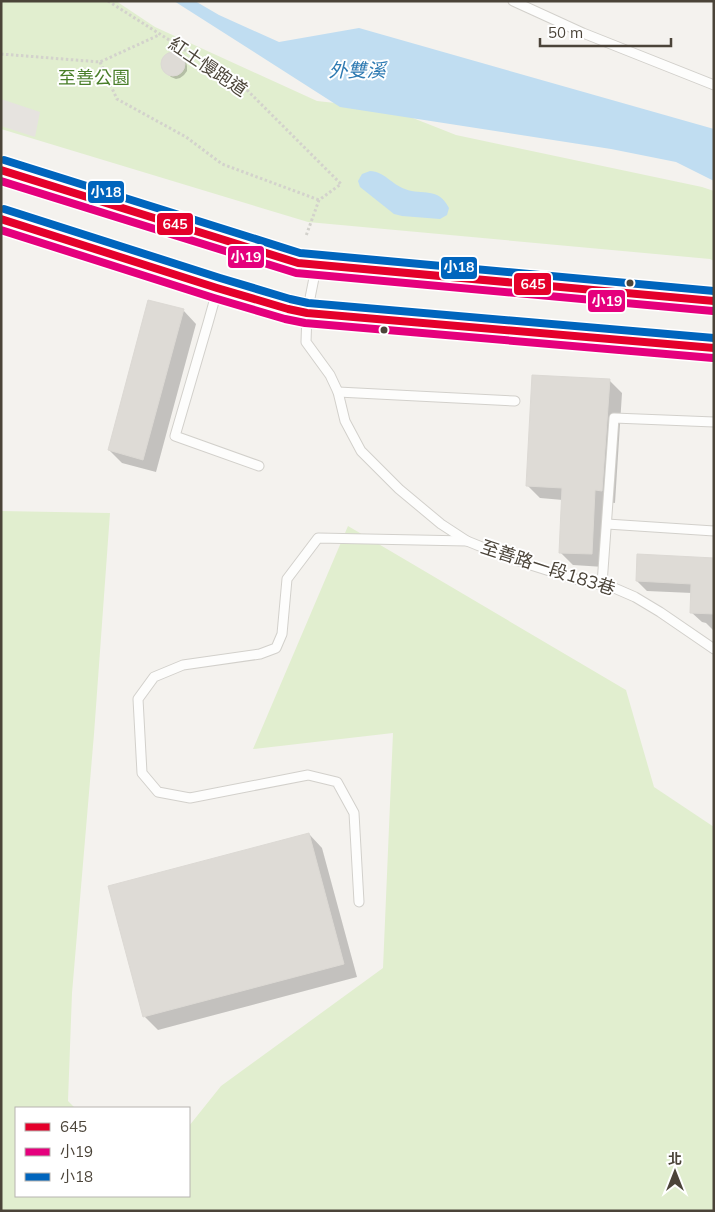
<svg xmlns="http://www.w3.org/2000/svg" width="715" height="1212" font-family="Mulish,'Noto Sans TC',sans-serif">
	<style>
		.green { fill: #e1eecf }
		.parking { fill: #e6e3df }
		.water { fill: #c0ddf1 }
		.shadow { fill: #0003 }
		.building { fill: #dedbd6; stroke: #dcd9d4 }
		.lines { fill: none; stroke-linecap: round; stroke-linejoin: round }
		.lane-casing { stroke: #d2d0cb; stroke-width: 11 }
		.secondary-casing { stroke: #d3cfc5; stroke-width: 29 }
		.path { stroke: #d3d2cc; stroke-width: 3; stroke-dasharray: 2.5 2.5; stroke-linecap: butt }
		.lane { stroke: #fdfdfc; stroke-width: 9 }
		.secondary { stroke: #f7f6f1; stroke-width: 26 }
		.bus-1-casing { stroke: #fff; stroke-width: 11 }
		.bus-2-casing { stroke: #fff; stroke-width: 11 }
		.bus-3-casing { stroke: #fff; stroke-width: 11 }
		.bus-1 { stroke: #e4002b; stroke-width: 8 }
		.bus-2 { stroke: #e5007d; stroke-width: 8 }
		.bus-3 { stroke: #0065bd; stroke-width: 8 }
		.bus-dot { fill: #4b4439; stroke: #fff; stroke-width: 2 }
		.labels { text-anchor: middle; stroke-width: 4; stroke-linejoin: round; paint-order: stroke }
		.street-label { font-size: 18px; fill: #4b4439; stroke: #fff }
		.park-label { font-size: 18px; fill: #4a7f2a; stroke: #fff }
		.water-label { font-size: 19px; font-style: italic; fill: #2e7ab2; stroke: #fff }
		.line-badge { stroke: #fff; stroke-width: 2 }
		.badge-label { font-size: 14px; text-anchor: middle; font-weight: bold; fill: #fff }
	</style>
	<rect width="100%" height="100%" fill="#f4f2ee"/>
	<!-- green -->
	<g class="green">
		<path d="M1,1h115l39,26 162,74 73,8 66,26 246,52 12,4v70l-4,-2 -402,-37 -307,-93z"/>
		<path d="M1,511l109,2 -16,221 -22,259 -4,108 7,7h-59v88h173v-70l32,-40 162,-118 10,-235 -140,16 95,-223 278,164 28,97 60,40v384h-713z"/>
	</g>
	<!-- parking -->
	<path class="parking" d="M1,99l39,13 -5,25 -34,-11z"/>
	<!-- water -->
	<g class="water">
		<path d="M174,1h21l24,14 60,27 80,-14 355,101v52l-38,-19 -65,-13 -271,-42z"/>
		<path d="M370,171c15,1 21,13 35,18 18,7 33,-3 44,19l-2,7 -7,4 -38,-3 -8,-2 -34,-27 -2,-6 4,-7z"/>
	</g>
	<!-- shadow -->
	<g class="shadow">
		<path d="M173,53l5,2 4,3 4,4 1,4v5l-3,4 -4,3 -4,1 -5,-2 -7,-7 -2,-4v-5l2,-4 5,-3z"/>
		<path d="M183,310l13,14 -40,148 -34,-9 -13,-13z"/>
		<path d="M609,380l13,13 -7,110 -8,-1 -3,65 -31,-2 -13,-13 3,-52 -23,-2 -13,-13z"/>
		<path d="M714,560v71l-8,-8 -4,-1 -11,-10 1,-19 -45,-2 -10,-10z"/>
		<path d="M309,834l13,14 35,129 -199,53 -13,-13 -35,-130z"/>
	</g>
	<!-- building -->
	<g class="building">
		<circle cx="173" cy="64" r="12"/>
		<path d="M148,300l36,9 -41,151 -35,-10z"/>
		<path d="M532,375l78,4 -8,112 -7,-1 -3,64 -33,-1 3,-65 -36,-2z"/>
		<path d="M637,554l77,4v56l-24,-1 1,-29 -55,-3z"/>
		<path d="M309,833l35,131 -201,53 -35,-131z"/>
	</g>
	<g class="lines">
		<!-- lane casing -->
		<g class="lane-casing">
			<g id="lane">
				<path d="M513,1l70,32 131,52"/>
				<path d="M316,268l-9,45 -1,29 24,33 8,17 7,29 16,30 38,38 42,35 26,17 42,17 66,21 37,8 23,10 25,15 54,37"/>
				<path d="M217,291l-9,32 -33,113 84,30"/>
				<path d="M338,392l177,9"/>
				<path d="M607,524l107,7"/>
				<path d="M602,584l12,-166 100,4"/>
				<path d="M359,902l-5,-89 -17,-31 -29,-7 -118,23 -32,-6 -16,-19 -4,-74 16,-22 29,-12 77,-11 16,-6 6,-14 5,-55 31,-41 149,3"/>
			</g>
		</g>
		<!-- secondary casing -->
		<g class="secondary-casing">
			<g id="secondary">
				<path d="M1,170l297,93 18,2 398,36"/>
				<path d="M1,219l216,69 71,21 19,4 407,35"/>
			</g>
		</g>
		<!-- path -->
		<g class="path">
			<path d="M108,1l138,88 95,95 -22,16 -13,36"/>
			<path d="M1,54l99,8 59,-27"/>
			<path d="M100,62l17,37 69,38 36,27 97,36"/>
		</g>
		<!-- lane -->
		<use href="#lane" class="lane"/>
		<!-- secondary -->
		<use href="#secondary" class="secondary"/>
		<!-- bus-1 casing -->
		<g class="bus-1-casing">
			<g id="bus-1">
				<path d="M1,170l297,93 416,38"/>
				<path d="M1,219l216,69 71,21 19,4 407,35"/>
			</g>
		</g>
		<!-- bus-2 casing -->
		<g class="bus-2-casing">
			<g id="bus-2">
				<path d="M1,181l295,92 417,38"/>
				<path d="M1,230l213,68 71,21 20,4 408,35"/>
			</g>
		</g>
		<!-- bus-3 casing -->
		<g class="bus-3-casing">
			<g id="bus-3">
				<path d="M4,160l296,93 414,38"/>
				<path d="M4,209l216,69 70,21 18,4 406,35"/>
			</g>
		</g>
		<!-- bus-1 -->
		<use href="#bus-1" class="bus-1"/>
		<!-- bus-2 -->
		<use href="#bus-2" class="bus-2"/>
		<!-- bus-3 -->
		<use href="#bus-3" class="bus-3"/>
	</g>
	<!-- markers -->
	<g class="bus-dot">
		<circle cx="630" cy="283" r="4.5"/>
		<circle cx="384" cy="330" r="4.5"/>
	</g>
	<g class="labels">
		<!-- street labels -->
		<g class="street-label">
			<text transform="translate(208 67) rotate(34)" y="6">紅土慢跑道</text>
			<text transform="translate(548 568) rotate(18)" y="6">至善路一段183巷</text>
		</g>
		<!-- park labels -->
		<g class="park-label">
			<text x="94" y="84">至善公園</text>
		</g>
		<!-- water labels -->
		<g class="water-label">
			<text x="357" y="77">外雙溪</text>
		</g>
	</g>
	<g class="line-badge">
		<rect x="87" y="180" width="38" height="24" rx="5" fill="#0065bd"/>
		<rect x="156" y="212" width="38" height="24" rx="5" fill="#e4002b"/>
		<rect x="227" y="245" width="38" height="24" rx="5" fill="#e5007d"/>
		<rect x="440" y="256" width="38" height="24" rx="5" fill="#0065bd"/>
		<rect x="513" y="272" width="39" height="24" rx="5" fill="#e4002b"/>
		<rect x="587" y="289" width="39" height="24" rx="5" fill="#e5007d"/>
	</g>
	<g class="badge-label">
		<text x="106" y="197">小18</text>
		<text x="175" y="229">645</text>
		<text x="246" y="262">小19</text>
		<text x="459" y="272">小18</text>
		<text x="533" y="289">645</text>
		<text x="607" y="306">小19</text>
	</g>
	<!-- border -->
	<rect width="715" height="1212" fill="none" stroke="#4b4439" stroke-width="5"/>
	<!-- legend -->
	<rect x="15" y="1107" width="175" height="90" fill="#ffffff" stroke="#b7b4b0"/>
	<rect x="25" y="1123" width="25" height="8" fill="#e4002b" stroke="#b7b4b0"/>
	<text x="60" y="1132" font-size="15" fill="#4b4439">645</text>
	<rect x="25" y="1148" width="25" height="8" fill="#e5007d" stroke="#b7b4b0"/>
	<text x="60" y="1157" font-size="15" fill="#4b4439">小19</text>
	<rect x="25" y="1173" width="25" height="8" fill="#0065bd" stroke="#b7b4b0"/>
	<text x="60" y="1182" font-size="15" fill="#4b4439">小18</text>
	<!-- north arrow -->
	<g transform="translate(675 1172)" stroke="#ffffff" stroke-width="4" paint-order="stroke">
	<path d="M0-4L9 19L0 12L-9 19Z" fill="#4b4439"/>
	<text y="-8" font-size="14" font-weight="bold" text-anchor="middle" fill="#4b4439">北</text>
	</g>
	<!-- scale -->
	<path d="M540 38v8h131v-8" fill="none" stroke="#4b4439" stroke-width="2.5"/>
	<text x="548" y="38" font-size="15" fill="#4b4439" stroke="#ffffff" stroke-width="4" paint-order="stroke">50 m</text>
</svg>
